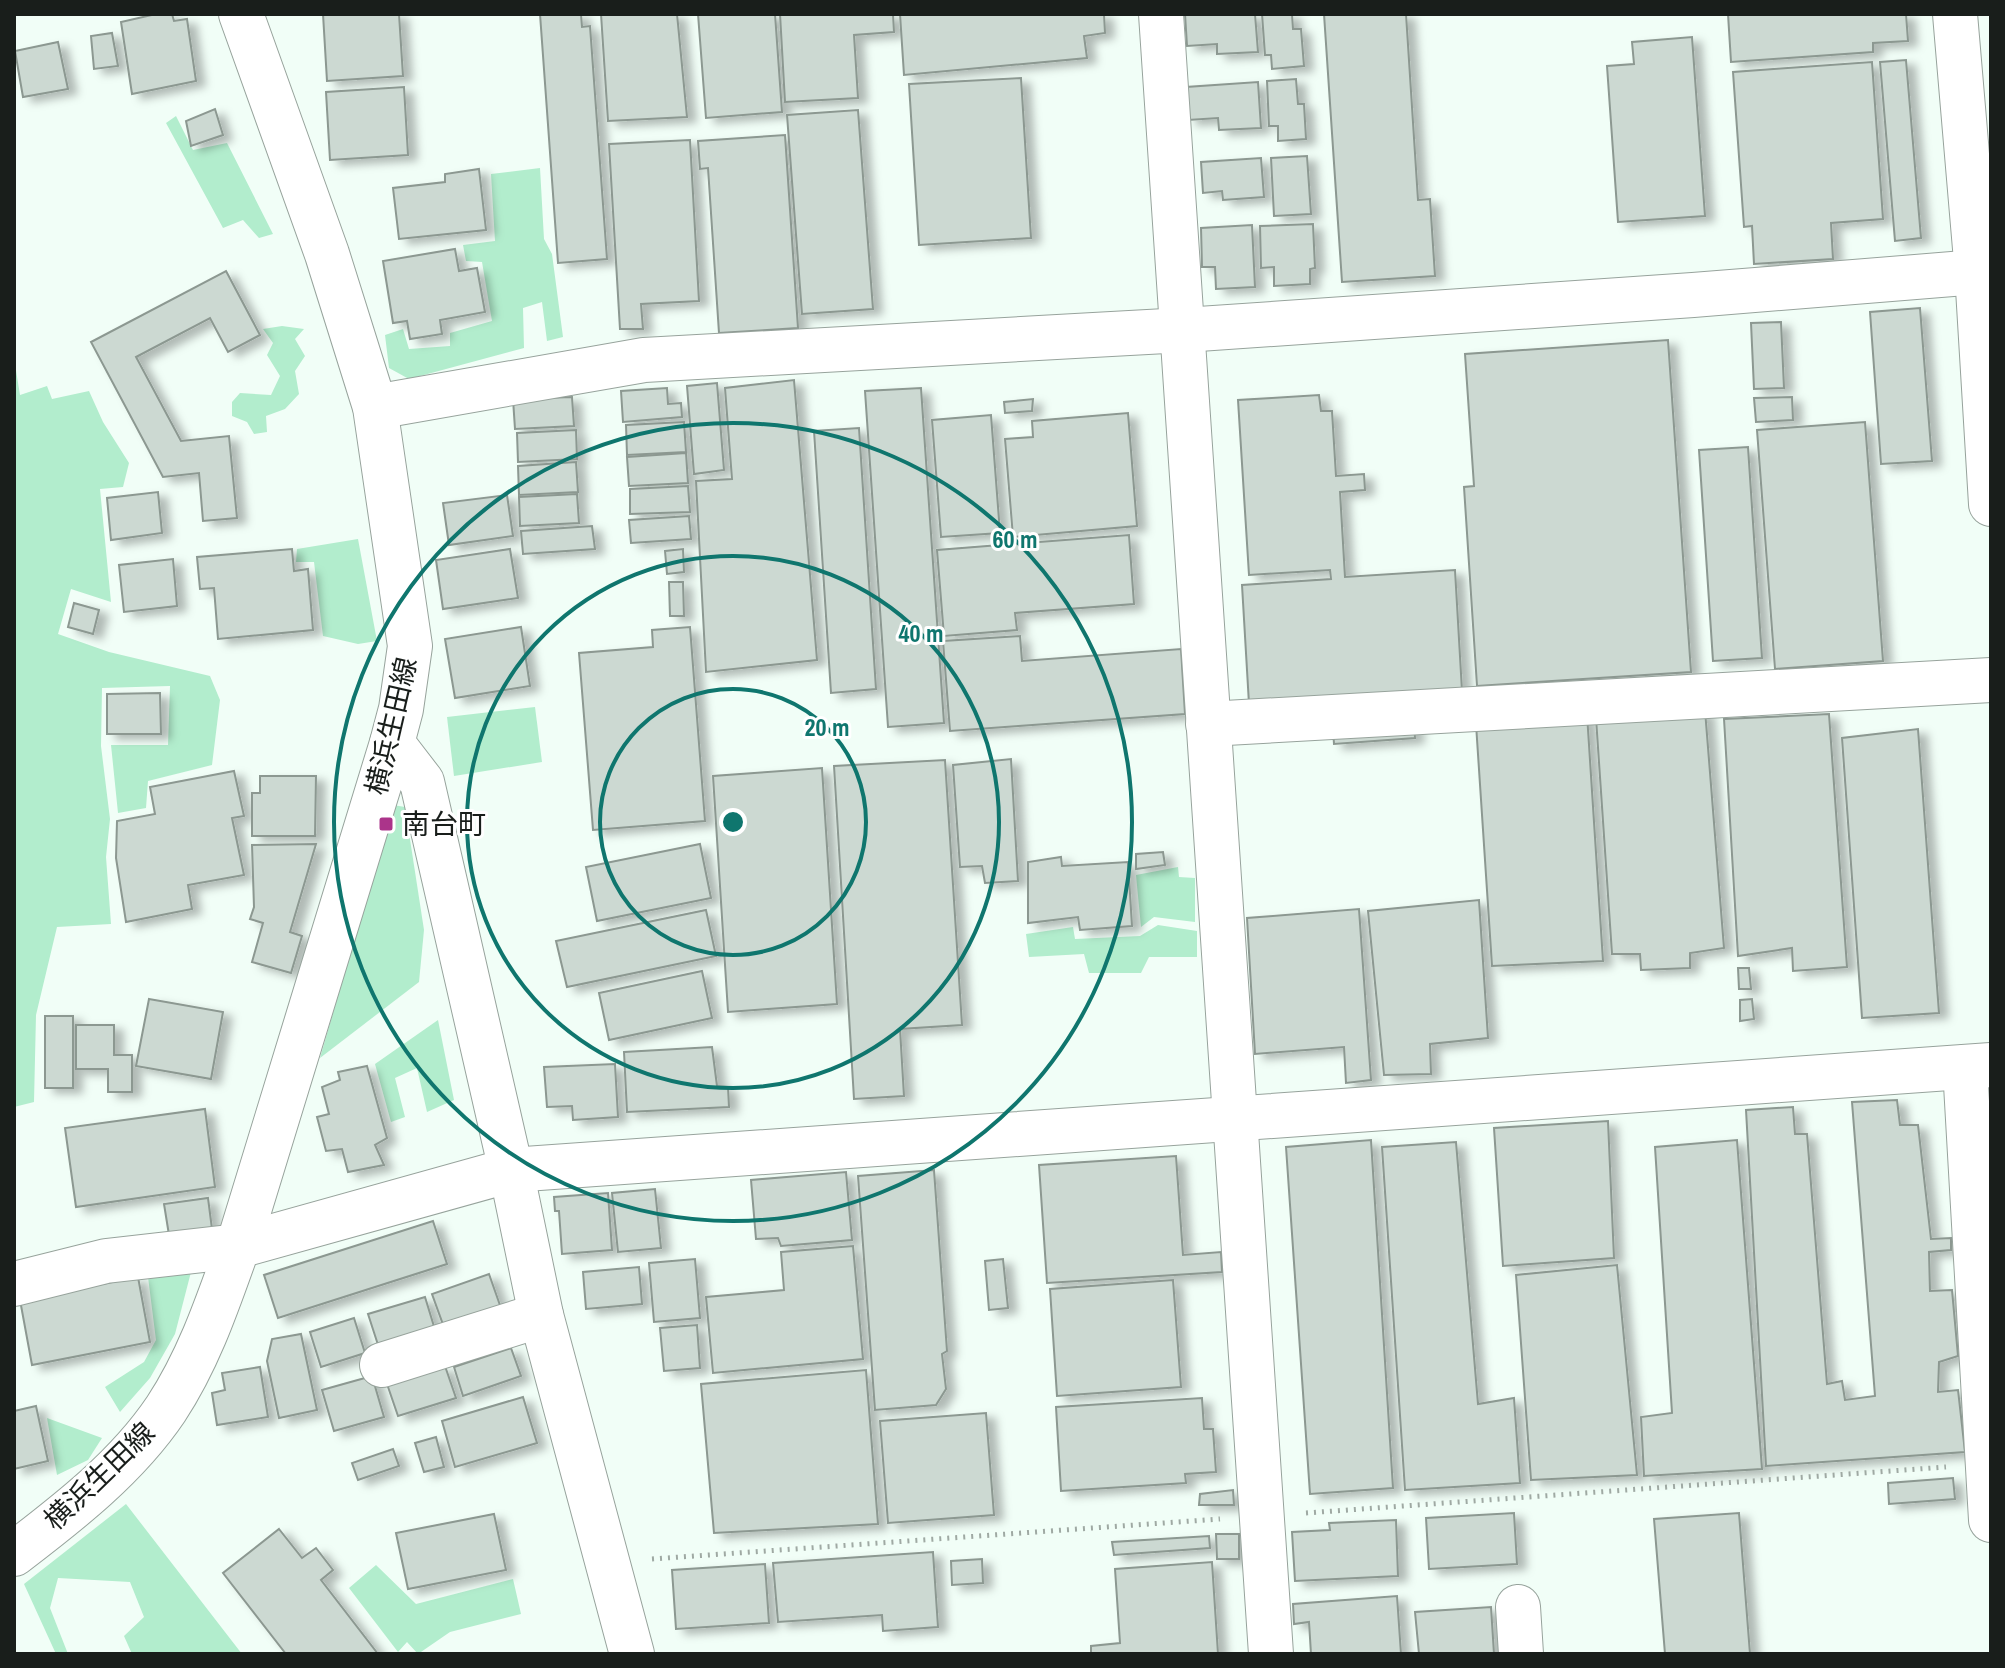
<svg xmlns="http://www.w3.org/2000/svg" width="2005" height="1668" font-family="'Archivo Narrow','Noto Sans JP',sans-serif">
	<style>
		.green { fill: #b2edcd }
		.building { fill: #ccd9d2; stroke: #8c9891; stroke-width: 2; filter: url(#shadow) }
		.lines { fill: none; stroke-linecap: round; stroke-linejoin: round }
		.minor-casing { stroke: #97a39c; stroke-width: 46 }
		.major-casing { stroke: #97a39c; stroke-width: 46 }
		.path { stroke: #9fa9a3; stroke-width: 5; stroke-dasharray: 2 6; stroke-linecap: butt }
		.minor { stroke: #fff; stroke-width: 44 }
		.major { stroke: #fff; stroke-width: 44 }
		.ring { fill: none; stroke: #0f766e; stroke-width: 4 }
		.poi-dot { fill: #ab348a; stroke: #fff; stroke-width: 3 }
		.labels { text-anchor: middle; stroke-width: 6; stroke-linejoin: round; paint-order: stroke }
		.street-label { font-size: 28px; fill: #191e1b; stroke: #fff }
		.poi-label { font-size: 28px; fill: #191e1b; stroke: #fff; text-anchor: start }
		.centre { fill: #0f766e; stroke: #fff; stroke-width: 4 }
		.ring-label { font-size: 24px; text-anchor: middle; font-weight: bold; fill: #0f766e; stroke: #fff; stroke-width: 6; stroke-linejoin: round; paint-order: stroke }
	</style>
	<defs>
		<filter id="shadow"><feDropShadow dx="9" dy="5" stdDeviation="4" flood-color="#0004"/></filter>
	</defs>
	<rect width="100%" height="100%" fill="#f1fef7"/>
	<!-- green -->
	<g class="green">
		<path d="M176,116l17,34 34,-7 46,91 -14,4 -16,-18 -20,8 -57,-105z"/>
		<path d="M540,168l4,71 8,15 11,83 -16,4 -5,-39 -19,6 1,40 -115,31 -20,-11 -4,-33 18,-6 6,20 41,-3v-13l42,-12 -10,-59 -16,-1 -3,-16 32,-4 -4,-67z"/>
		<path d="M282,326l22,3 -9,10 10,17 -10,15 4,23 -14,15 -19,7 1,16 -13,2 -7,-12 -15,-6v-14l8,-9 31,2 9,-19 -13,-21 6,-12 -10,-14z"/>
		<path d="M14,358l6,37 27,-9 5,13 37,-8 14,31 26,41 -6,24 -23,2 11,113 -40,-13 -13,45 51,18 101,24 10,24 -8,65 -64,16 -2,27 -28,5 -7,-68h57l2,-59 -68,2 -1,58 9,73 -4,38 5,67 -54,3 -21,88 -2,87 -20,5z"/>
		<path d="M358,539l19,102 -19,3 -35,-8 -9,-74h-18l1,-13z"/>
		<path d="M535,707l7,55 -88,14 -7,-59z"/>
		<path d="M393,805l12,2 19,123 -5,52 -99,76z"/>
		<path d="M1178,867l1,10 16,1v44l-41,-5 -13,10 -5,-52z"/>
		<path d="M1158,925l39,6v26h-48l-8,16h-52l-5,-19 -55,3 -3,-23 47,-7 2,12 65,-3z"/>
		<path d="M438,1020l16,80 -27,12 -10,-44 -22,10 10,39 -14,5 -16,-58z"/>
		<path d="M191,1272l-16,62 -25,44 -30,34 -15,-25 39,-25 12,-22 -8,-63z"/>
		<path d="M47,1418l55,20 -14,22 -31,15z"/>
		<path d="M126,1504l116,150h-110l-8,-18 20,-19 -14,-35 -72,-4 -8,30 18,46h-12l-32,-70z"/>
		<path d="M376,1565l40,39 97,-25 8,35 -71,18 -32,22 -11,-12 -9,10 -49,-64z"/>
	</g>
	<!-- building -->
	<g class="building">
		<path d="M156,14h16l2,7 13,-2 9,62 -64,13 -11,-72z"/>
		<path d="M323,14h76l4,62 -76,5z"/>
		<path d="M540,14h41l1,13 8,-1 17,233 -49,4z"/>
		<path d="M601,14h76l10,103 -79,4z"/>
		<path d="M698,14h77l7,98 -76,6z"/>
		<path d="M780,14h113l1,18 -40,3 4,63 -73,4z"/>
		<path d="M900,14h204l1,19 -21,3 3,22 -183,17z"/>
		<path d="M1185,14h70l3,38 -41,2v-10l-30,2z"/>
		<path d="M1262,14h30l1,15h8l3,37 -32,3 -1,-14h-6z"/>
		<path d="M1324,14h82l12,186 12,-1 5,77 -93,6z"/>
		<path d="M1728,14h178l2,27 -35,2v9l-142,10z"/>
		<path d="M112,33l6,33 -24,3 -3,-33z"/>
		<path d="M1692,37l13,179 -87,6 -11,-156 27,-2 -2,-22z"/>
		<path d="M58,42l10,47 -45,8 -8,-46z"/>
		<path d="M1906,60l15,178 -26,3 -15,-179z"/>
		<path d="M1872,62l11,157 -52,4 2,36 -79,5 -2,-38 -8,1 -11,-155z"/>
		<path d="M1021,78l10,160 -112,7 -10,-161z"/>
		<path d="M1296,79l2,25h6l2,35 -28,2v-15h-9l-2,-45z"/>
		<path d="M1258,82l3,46 -42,2 -1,-12 -30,2 -2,-33z"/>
		<path d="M404,87l4,68 -78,5 -4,-68z"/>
		<path d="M215,109l8,26 -32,11 -5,-25z"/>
		<path d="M858,110l15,199 -71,5 -15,-199z"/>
		<path d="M785,135l13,193 -79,5 -11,-165 -8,1 -2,-28z"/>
		<path d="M690,140l9,161 -58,3 2,25h-23l-11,-185z"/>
		<path d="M1307,156l4,58 -37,2 -3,-58z"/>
		<path d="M1261,158l3,39 -41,3 -1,-9 -19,2 -2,-31z"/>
		<path d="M479,169l7,61 -87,9 -6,-51 52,-6v-8z"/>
		<path d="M1313,224l2,44 -5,1v15l-36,2v-19l-13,1 -1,-42z"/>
		<path d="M1252,225l3,62 -39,2 -1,-22h-13l-1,-39z"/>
		<path d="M455,249l4,22 18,-3 8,44 -45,8 2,14 -32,5 -3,-18 -14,2 -10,-62z"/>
		<path d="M226,271l34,64 -32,17 -18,-34 -74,39 45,84 48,-5 8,82 -34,3 -4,-48 -36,4 -72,-135z"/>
		<path d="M1920,308l12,153 -51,3 -11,-152z"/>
		<path d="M1781,322l3,66 -30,1 -3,-66z"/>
		<path d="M1668,340l23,332 -214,14 -13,-199 10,-1 -9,-132z"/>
		<path d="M794,380l23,280 -111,12 -10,-191 36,-2 -7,-91z"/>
		<path d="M717,383l7,87 -30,4 -7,-88z"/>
		<path d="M667,388l1,16 13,-1 1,14 -59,5 -2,-31z"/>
		<path d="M921,388l23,335 -56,4 -23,-336z"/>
		<path d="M1319,395l2,16h11l4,65 28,-2 1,16 -25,2 5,85 110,-7 7,121 -213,13 -7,-119 89,-6 -1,-9 -81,5 -11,-175z"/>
		<path d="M572,397l2,29 -59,3 -2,-30z"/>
		<path d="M1792,397l1,23 -37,2 -2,-24z"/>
		<path d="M1033,399l-1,12 -27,2 -1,-11z"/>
		<path d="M1128,413l9,113 -124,11 -8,-98 28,-2 -1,-16z"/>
		<path d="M991,415l9,118 -59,4 -9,-117z"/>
		<path d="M684,422l2,30 -59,3 -1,-30z"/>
		<path d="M1865,422l18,239 -108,8 -18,-239z"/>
		<path d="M859,428l17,261 -45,4 -17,-262z"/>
		<path d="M576,430l1,29 -59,3 -1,-29z"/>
		<path d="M1748,447l14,211 -49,3 -14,-211z"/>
		<path d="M686,453l2,30 -59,3 -2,-29z"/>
		<path d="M576,462l2,30 -59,3 -1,-29z"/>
		<path d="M688,486l2,26 -60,2v-25z"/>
		<path d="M158,492l4,41 -51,7 -4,-42z"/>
		<path d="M577,494l2,29 -59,3 -1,-29z"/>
		<path d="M507,495l6,41 -64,9 -6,-42z"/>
		<path d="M689,516l2,23 -60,4 -2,-23z"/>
		<path d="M592,526l3,23 -72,5 -2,-23z"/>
		<path d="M1129,535l5,69 -119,9 2,17 -73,6 -7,-86z"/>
		<path d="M292,549l2,22 14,-2 5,61 -95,9 -4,-51 -14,1 -3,-32z"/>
		<path d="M510,549l8,49 -75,11 -7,-49z"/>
		<path d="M683,549l1,23 -17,2 -2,-23z"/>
		<path d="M173,559l4,47 -53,6 -5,-47z"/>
		<path d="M669,582h14l1,34h-14z"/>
		<path d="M74,603l25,7 -6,24 -25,-7z"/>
		<path d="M521,627l9,59 -75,12 -10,-59z"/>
		<path d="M690,627l15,194 -112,9 -14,-177 74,-6 -1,-17z"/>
		<path d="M1020,636l2,25 159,-12 4,65 -235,17 -7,-90z"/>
		<path d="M160,693l1,41h-54v-40z"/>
		<path d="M1705,710l19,238 -34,5v15l-49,2 -1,-16h-28l-16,-236z"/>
		<path d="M1587,714l16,247 -111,5 -16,-242z"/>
		<path d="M1829,714l18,253 -54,4 -1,-23 -54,8 -14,-237z"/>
		<path d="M1414,724l1,14 -81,6 -1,-14z"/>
		<path d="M1918,729l21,284 -77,5 -20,-280z"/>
		<path d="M1011,759l7,122 -33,2 -3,-17 -22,1 -7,-102z"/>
		<path d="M945,760l17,265 -62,4 4,67 -50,3 -20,-333z"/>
		<path d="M822,768l15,236 -109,8 -15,-236z"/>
		<path d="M234,771l10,45 -12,2 12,57 -56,10 4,24 -66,13 -10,-64 1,-37 38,-7 -5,-27z"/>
		<path d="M260,776h56l-1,60h-63v-43h8z"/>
		<path d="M316,844l-26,88 12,4 -11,37 -39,-11 11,-39 -13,-4 4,-12 -2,-62z"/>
		<path d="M700,844l11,54 -114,23 -11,-54z"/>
		<path d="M1163,852l2,13 -29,4v-15z"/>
		<path d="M1061,857l1,9 66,-4 4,64 -52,4 -2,-13 -50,6v-61z"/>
		<path d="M1479,900l9,138 -58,6 1,30 -47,1 -16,-164z"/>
		<path d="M1359,909l12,171 -25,3 -2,-36 -89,7 -8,-136z"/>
		<path d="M706,910l10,46 -149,31 -11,-46z"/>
		<path d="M1738,968h11l2,21h-12z"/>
		<path d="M702,971l10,47 -103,22 -10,-47z"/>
		<path d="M149,999l74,13 -12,67 -75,-13z"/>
		<path d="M1752,999l2,20 -14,2v-21z"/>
		<rect x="45" y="1016" width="28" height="72"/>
		<path d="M76,1025h38v30h18v37h-24v-23h-32z"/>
		<path d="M712,1047l5,39 11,1 1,20 -102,5 -3,-60z"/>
		<path d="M615,1064l3,53 -45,3 -1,-14 -25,1 -3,-40z"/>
		<path d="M367,1066l20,72 -12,7 9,20 -36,7 -6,-23 -16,2 -9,-34 12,-3 -7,-27 18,-7 -2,-8z"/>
		<path d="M1897,1100l3,25h18l13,114 20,-1v12l-22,2 1,39 22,-1 6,66 -19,6 -1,30 20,-2 7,62 -199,14 -20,-356 47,-3 2,27h12l20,250 15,-3 3,19 30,-4 -23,-294z"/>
		<path d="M205,1109l10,78 -139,20 -11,-79z"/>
		<path d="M1608,1121l6,137 -111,8 -9,-138z"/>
		<path d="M1371,1140l22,348 -83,6 -24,-347z"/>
		<path d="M1737,1140l25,329 -118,7 -3,-59 31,-4 -17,-266z"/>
		<path d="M1456,1142l22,262 36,-6 6,85 -115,7 -23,-343z"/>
		<path d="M1176,1156l7,99 38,-3 1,20 -175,11 -8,-118z"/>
		<path d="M934,1170l13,181 -5,3 4,35 -10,16 -61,5 -17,-234z"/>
		<path d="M846,1172l6,68 -71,6 -3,-8 -22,1 -5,-59z"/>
		<path d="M655,1189l6,59 -43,4 -6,-59z"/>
		<path d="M608,1193l4,57 -50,4 -3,-43h-4l-1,-14z"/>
		<path d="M208,1198l4,31 -43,6 -5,-31z"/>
		<path d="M433,1221l14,43 -169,54 -14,-43z"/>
		<path d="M853,1246l10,113 -150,14 -7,-76 78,-7 -3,-38z"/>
		<path d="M695,1259l5,59 -46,4 -5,-59z"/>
		<path d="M1003,1259l5,49 -19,2 -4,-49z"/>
		<path d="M1617,1265l20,210 -106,5 -15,-205z"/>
		<path d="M639,1267l3,37 -56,5 -3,-37z"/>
		<path d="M489,1274l13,37 -57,19 -13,-36z"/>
		<path d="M138,1277l12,65 -118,23 -12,-65z"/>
		<path d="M1173,1280l8,107 -124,9 -7,-107z"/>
		<path d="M425,1297l11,36 -56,18 -12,-37z"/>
		<path d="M354,1318l11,35 -44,14 -11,-35z"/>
		<path d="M697,1325l3,43 -36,3 -4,-43z"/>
		<path d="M301,1334l16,76 -38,8 -12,-57 5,-22z"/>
		<path d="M511,1348l10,28 -58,20 -9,-29z"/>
		<path d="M445,1366l11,32 -58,18 -11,-32z"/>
		<path d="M260,1367l8,50 -51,8 -5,-32 13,-3 -3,-17z"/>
		<path d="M866,1370l12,154 -164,9 -13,-149z"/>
		<path d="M372,1376l12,41 -50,14 -12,-41z"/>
		<path d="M523,1397l14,46 -82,24 -13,-46z"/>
		<path d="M1202,1398l2,31h9l3,43 -31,2 1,9 -125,8 -5,-84z"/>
		<path d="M36,1406l12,55 -34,8v-58z"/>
		<path d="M986,1413l8,102 -106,8 -8,-102z"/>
		<path d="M436,1437l8,30 -20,5 -9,-29z"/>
		<path d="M393,1449l6,17 -41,14 -6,-17z"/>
		<path d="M1953,1478l2,21 -66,5 -1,-21z"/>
		<path d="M1233,1490l1,15h-35l1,-11z"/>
		<path d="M1514,1513l3,51 -88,5 -3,-51z"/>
		<path d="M1739,1513l11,141h-85l-11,-135z"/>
		<path d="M494,1514l12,56 -98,19 -12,-56z"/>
		<path d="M1396,1520l2,56 -103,5 -3,-49 38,-2 -1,-7z"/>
		<path d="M279,1529l23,29 14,-10 17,22 -12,10 57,74h-92l-63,-81z"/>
		<path d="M1216,1534h23v25h-22z"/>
		<path d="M1209,1536l1,12 -96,7 -2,-13z"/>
		<path d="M933,1552l5,75 -55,4 -1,-16 -104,7 -5,-59z"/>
		<path d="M982,1559l1,24 -31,2 -1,-24z"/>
		<path d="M1212,1562l6,92h-127v-8l29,-3 -5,-74z"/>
		<path d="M765,1564l4,59 -93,6 -4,-59z"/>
		<path d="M1397,1596l4,58h-90l-2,-32 -15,2 -1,-20z"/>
		<path d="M1491,1607l3,47h-75l-4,-42z"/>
	</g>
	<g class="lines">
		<!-- minor casing -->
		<g class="minor-casing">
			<g id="minor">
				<path d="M1161,14l110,1640"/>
				<path d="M1955,14l22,258 14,232"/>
				<path d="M375,407l269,-47 540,-30 509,-35 284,-23"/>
				<path d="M1208,724l783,-44"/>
				<path d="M392,743l30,39 89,388 30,145 91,339"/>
				<path d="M1965,1067l26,453"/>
				<path d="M14,1284l92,-23 132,-15 273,-76 1480,-105"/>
				<path d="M382,1365l159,-50"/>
				<path d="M1518,1607l3,47"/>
			</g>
		</g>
		<!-- major casing -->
		<g class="major-casing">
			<path id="major" d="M14,1554c55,-42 113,-87 152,-145 33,-50 52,-107 72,-163l154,-503 9,-34 9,-63 -35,-239 -48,-153 -86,-240"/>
		</g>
		<!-- path -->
		<g class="path">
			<path d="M1306,1513l640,-46"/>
			<path d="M652,1559l568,-40"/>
		</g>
		<!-- minor -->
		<use href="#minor" class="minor"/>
		<!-- major -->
		<use href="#major" class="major"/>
	</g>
	<!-- distance rings -->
	<g class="ring">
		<circle cx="733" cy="822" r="133"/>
		<circle cx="733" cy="822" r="266"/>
		<circle cx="733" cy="822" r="399"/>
	</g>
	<!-- markers -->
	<rect class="poi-dot" x="378" y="816" width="16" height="16" rx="4"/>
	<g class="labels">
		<!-- street labels -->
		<g class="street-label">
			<text transform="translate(391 726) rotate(-77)" y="10">横浜生田線</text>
			<text transform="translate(99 1476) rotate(-44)" y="10">横浜生田線</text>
		</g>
		<!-- poi labels -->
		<g class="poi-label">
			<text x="402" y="834">南台町</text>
		</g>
	</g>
	<circle cx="733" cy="822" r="12" class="centre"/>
	<g class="ring-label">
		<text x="1015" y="548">60 m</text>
		<text x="921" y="642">40 m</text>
		<text x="827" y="736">20 m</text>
	</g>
	<!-- border -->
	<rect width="2005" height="1668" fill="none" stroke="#191e1b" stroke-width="32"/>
</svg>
